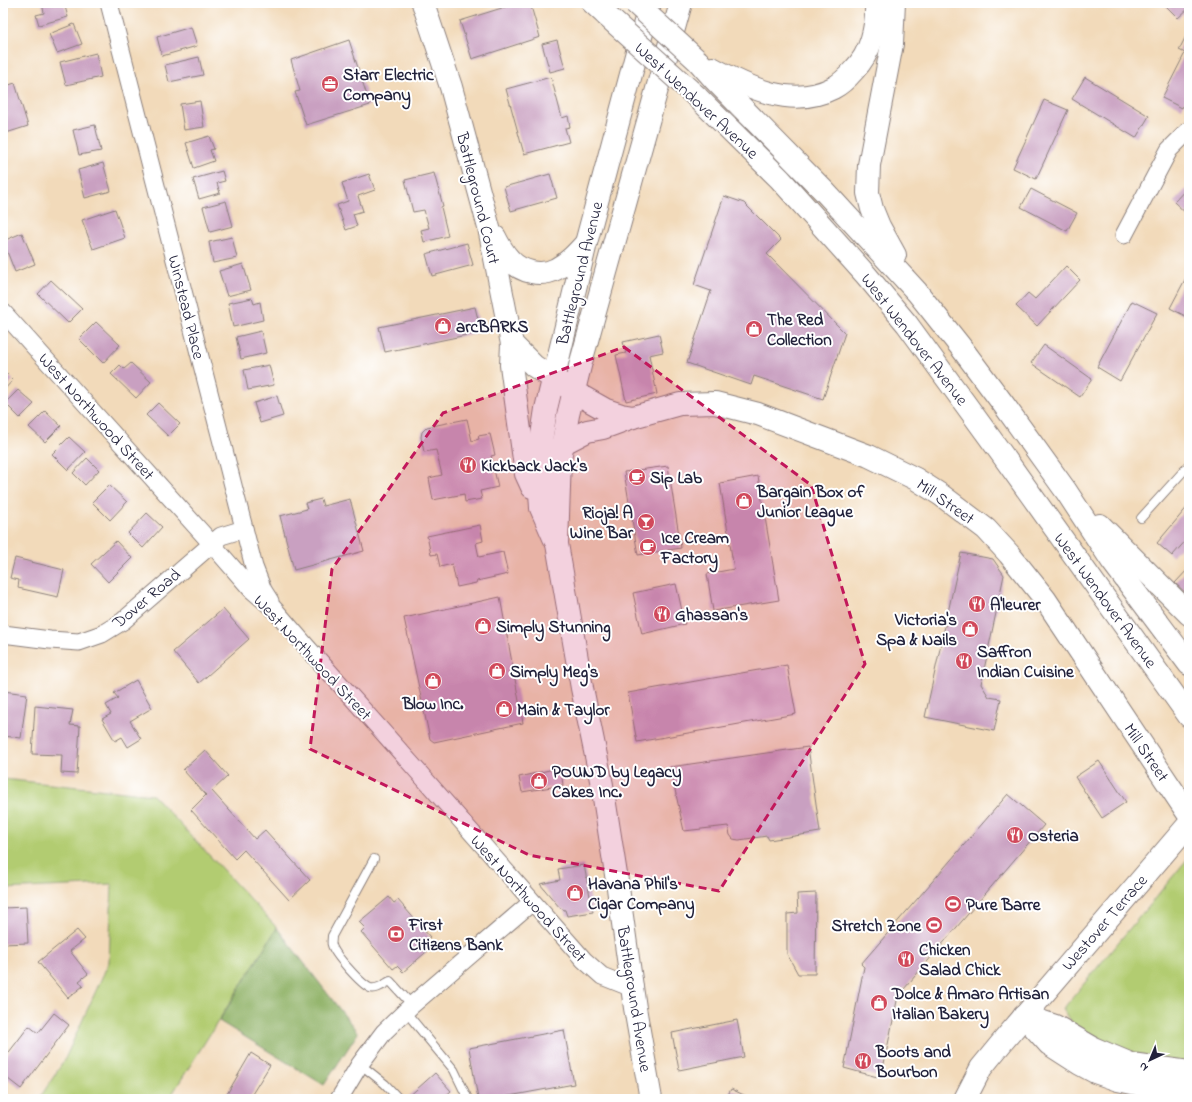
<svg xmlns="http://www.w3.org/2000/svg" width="1192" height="1102" font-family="'Indie Flower',sans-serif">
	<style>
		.green { fill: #b2cc71; stroke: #6a7756 }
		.forest { fill: #8db063; stroke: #58694f }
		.building { fill: #c9a0c1 }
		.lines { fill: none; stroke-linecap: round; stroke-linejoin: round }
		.lane-casing { stroke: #8a7e7a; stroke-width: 10 }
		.street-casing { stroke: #8a7e7a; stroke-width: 19 }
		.secondary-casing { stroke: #8a7e7a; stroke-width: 24 }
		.primary-casing { stroke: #8a7e7a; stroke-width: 24 }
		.highway-casing { stroke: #8a7e7a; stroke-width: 24 }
		.lane { stroke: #fff; stroke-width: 8 }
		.street { stroke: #fff; stroke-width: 17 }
		.secondary { stroke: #fff; stroke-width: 22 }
		.primary { stroke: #fff; stroke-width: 22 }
		.highway { stroke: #fff; stroke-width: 22 }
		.highway-bridge-casing { stroke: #8a7e7a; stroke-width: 24; stroke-linecap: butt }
		.highway-bridge { stroke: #fff; stroke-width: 22 }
		.marked { fill: #c2185b; fill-opacity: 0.2; stroke: #c2185b; stroke-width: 3; stroke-dasharray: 8 5; stroke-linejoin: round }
		.labels { text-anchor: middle; stroke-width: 4; stroke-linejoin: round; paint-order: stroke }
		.poi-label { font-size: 17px; font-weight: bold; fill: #22223b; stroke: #fff; text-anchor: start }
		.street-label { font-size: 17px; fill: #22223b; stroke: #fff }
	</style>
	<rect width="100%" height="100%" fill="#fff"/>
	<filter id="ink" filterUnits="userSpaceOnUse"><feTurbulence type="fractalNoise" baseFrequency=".025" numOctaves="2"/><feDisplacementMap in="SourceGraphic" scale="8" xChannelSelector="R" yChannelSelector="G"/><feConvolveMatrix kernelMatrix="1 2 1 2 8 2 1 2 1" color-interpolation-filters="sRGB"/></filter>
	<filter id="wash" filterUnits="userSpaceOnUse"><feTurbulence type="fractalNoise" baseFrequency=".012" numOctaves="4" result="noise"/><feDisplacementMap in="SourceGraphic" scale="16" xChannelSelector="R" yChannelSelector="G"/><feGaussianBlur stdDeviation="0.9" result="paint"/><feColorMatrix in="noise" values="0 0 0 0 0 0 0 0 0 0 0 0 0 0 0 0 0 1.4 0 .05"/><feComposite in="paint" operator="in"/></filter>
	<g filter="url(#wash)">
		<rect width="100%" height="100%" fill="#f2daba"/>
		<!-- green -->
		<g class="green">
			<path d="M3,779l150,16 124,133 -108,171h-130l25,-38 45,-99 3,-78 -109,5z"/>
			<path d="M1189,857v208l-67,-14 -47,-26 -7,-7 -5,-9z"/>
		</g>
		<!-- forest -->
		<path class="forest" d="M277,928l81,105 -34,52 -105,-64z"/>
		<g id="blocks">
			<!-- building -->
			<g class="building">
				<path d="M42,3h22l4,14 -29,8 -3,-10 8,-2z"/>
				<path d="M518,3h12l10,34 -68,22 -12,-38z"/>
				<path d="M1163,3h26v5l-11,10z"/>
				<path d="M74,24l8,20 -25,9 -8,-19z"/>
				<path d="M191,27l6,19 -35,10 -5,-19z"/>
				<path d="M1189,30v63l-7,15 -20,-10 23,-45 -6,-3z"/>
				<path d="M349,40l21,65 -64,20 -11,-33 5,-1 -9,-31z"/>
				<path d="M557,40l8,28 -15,4 -8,-28z"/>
				<path d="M96,53l5,24 -35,8 -6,-23z"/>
				<path d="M199,57l4,18 -34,7 -4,-17z"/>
				<path d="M551,77l11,41 6,-2 2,11 -5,1 4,14 -45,12 -18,-65z"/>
				<path d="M1085,77l64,39 -13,22 -64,-39z"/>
				<path d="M15,83l13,43 -25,8v-47z"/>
				<path d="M1044,100l24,10 -32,69 -23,-11z"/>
				<path d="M200,101l4,26 -20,3 -4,-26z"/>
				<path d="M95,125l6,26 -22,4 -6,-25z"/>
				<path d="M209,136l5,13 -4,1 4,11 -20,7 -8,-25z"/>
				<path d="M103,163l8,28 -26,7 -7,-28z"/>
				<path d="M222,171l3,10 -8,2 3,10 -21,6 -6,-20z"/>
				<path d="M434,173l9,33 -2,1 7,29 -24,6 -3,-12 8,-2 -5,-18 -11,2 -8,-32z"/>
				<path d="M369,174l6,16 -17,6 5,15 -10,3 4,12 -11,4 -9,-25 11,-4 -6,-18z"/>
				<path d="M550,174l7,24 -46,13 -7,-24z"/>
				<path d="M1189,186v30l-15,-14z"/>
				<path d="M1031,189l46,24 -10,18 -46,-24z"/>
				<path d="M724,196l20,7 37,37 -14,14 78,79 -22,66 -69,-23 -3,9 -64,-22 24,-72 -17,-6z"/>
				<path d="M226,201l7,25 -23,6 -7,-25z"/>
				<path d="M115,209l10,29 -32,11 -11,-29z"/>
				<path d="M22,233l13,31 -20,8 -12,-31z"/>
				<path d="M232,237l5,21 -24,5 -4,-21z"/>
				<path d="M467,243l6,22 -41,11 -6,-22z"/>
				<path d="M243,264l8,26 -24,6 -8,-25z"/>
				<path d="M1066,266l14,14 -43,46 -21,-20 12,-13 7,6z"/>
				<path d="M1189,272v46l-19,-10z"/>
				<path d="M51,280l31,29 -14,14 -30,-29z"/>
				<path d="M252,298l2,6 6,-2 3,18 -30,7 -5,-24z"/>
				<path d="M1132,301l25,12 -37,68 -23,-14z"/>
				<path d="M475,307l6,25 -96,20 -6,-25z"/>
				<path d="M96,322l24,23 -17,18 -24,-24z"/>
				<path d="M261,331l5,22 -25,6 -5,-22z"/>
				<path d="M659,334l4,18 -14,3 8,39 -31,7 -10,-46 10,-2 -3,-11z"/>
				<path d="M1044,345l48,34 -12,18 -49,-34z"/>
				<path d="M131,363l20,19 -15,16 -25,-24 9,-9 4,4z"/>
				<path d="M269,365l5,20 -26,5 -4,-20z"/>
				<path d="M3,370l10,10 -10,11z"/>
				<path d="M18,390l16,14 -14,14 -15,-15z"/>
				<path d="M277,396l6,20 -23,7 -6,-20z"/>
				<path d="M158,403l22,21 -12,12 -22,-21z"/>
				<path d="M45,411l16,15 -16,16 -16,-15z"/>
				<path d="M467,419l5,22 7,-2 -1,-3 12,-2 5,21 -4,1 7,31 -18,4 2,8 -17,3 -1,-8 -31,6 -4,-22 13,-3 -6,-25 -12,2 -3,-15 1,-5 5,-5z"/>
				<path d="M69,437l16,15 -17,18 -16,-16z"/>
				<path d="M87,458l12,12 -14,15 -12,-12z"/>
				<path d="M668,466l13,82 -43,7 -14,-83z"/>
				<path d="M758,476l21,124 -66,11 -6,-37 27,-5 -14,-86z"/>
				<path d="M109,485l18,17 -17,18 -18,-18z"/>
				<path d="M321,499l2,7 27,-7 14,52 -70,19 -14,-54 27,-7 -2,-6z"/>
				<path d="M1189,505v32l-17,19 -15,-13z"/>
				<path d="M147,513l15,14 -19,21 -15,-15z"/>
				<path d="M480,525l3,16 -7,2 3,14 24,-5 5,22 -31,7 -1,2 -19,4 -5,-23 -12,3 -3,-13 -6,1 -4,-19z"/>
				<path d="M116,541l16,17 -24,24 -17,-18z"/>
				<path d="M961,553l32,6 11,16 -23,109 8,13 12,2 -7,32 -69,-14z"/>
				<path d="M15,558l49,12 -6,27 -40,-9 1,-8 -9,-2z"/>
				<path d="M1189,568v28l-14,-13z"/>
				<path d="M676,584l9,40 -43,10 -9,-41z"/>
				<path d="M500,597l23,126 -89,19 -4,-3 -26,-121z"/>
				<path d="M223,609l26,30 -50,44 -26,-31z"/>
				<path d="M787,665l9,49 -159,28 -9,-49z"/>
				<path d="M136,680l16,28 -22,13 11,18 -13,8 -6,-10 -7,4 -13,-22 9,-5 -5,-9 12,-7 -4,-5z"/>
				<path d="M3,691l24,3 -6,44 -18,-2z"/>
				<path d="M35,706l38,4 -3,15 10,1 -3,48 -16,-1 1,-18 -30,-1z"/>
				<path d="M808,747l12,85 -51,8 -2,-4 -28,4 -6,-1 -3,-4 -2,-9 -44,5 -14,-64z"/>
				<path d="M205,750l23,26 -16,15 43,48 10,-9 45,50 -21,20 -45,-50 -9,9 -44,-49 15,-15 -23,-25z"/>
				<path d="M1099,761l27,41 -24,16 -27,-41z"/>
				<path d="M558,768l3,3 2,14 -41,7 -3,-15z"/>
				<path d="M1008,794l36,31 -146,171 -17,82 -37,-10 20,-101 -3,-3z"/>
				<path d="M584,865l9,47 -26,4 -2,-6 -5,-2 -20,-24 20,-4 -2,-11z"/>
				<path d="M816,893l-1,81h-17l-11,-20v-40l11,-1 -1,-19z"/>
				<path d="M389,897l5,6 4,-3 32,37 -4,3 6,7 -29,25 -6,-6 -4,3 -32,-37 4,-4 -6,-6z"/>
				<path d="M26,907l2,36 -25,1v-36z"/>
				<path d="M77,930l8,9 -15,12 18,23 -9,7 4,5 -15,12 -30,-36z"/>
				<path d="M54,1013l15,12 -48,64 -18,-14v-15l26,-34 9,7z"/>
				<path d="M737,1020l7,37 -65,13 -7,-37z"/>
				<path d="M564,1030l10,54 -81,15h-15l-9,-51z"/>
				<path d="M251,1053l19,12 -21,34h-14l-8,-5z"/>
				<path d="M435,1073l16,18 -9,8h-34l-1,-1z"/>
				<path d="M731,1089l15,7 -2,3h-31l1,-5 14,1z"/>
			</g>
		</g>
	</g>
	<g filter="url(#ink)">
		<use href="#blocks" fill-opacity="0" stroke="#8a7e7a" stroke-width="1"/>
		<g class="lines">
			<!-- lane casing -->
			<g class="lane-casing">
				<g id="lane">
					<path d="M1141,518l48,-53"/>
					<path d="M374,859l-42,77c0,3 -1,7 0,9 2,9 29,39 38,43 7,2 14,-4 20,-7l22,24"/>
					<path d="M405,1011l49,59 14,29"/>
					<path d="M360,1064l25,20 14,15"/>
				</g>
			</g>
			<!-- street casing -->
			<g class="street-casing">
				<g id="street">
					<path d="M109,3l145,564 9,23 7,11"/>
					<path d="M1124,235l45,-85 20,-20"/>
					<path d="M3,312l208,231 40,46 23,20 32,37 108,121 170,193 18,16 30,12"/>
					<path d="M3,634l47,6 29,2 23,-8 21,-13 98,-85 23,-7"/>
					<path d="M339,1099l21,-35 24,-32 28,-27 120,-103"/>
				</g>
			</g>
			<!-- secondary casing -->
			<g class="secondary-casing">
				<g id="secondary">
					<path d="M574,392l32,18 15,5 12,2 47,-13 35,-1 43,11 111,42 47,23 25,16 45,34 23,25 36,45 144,216"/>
					<path d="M965,1099l16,-31 23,-28 185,-216"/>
				</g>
			</g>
			<!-- primary casing -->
			<g class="primary-casing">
				<g id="primary">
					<path d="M423,3l28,84 38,141 23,116 22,22 31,20"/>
					<path d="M495,237c4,8 9,17 15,23 11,12 31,17 46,9 12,-6 21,-16 30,-26"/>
					<path d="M512,344l-1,21 15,109 6,13"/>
					<path d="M562,444l25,-13 16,-3 30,-11"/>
					<path d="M555,540l-14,-32 -2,-32 1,-27 6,-40 40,-166 64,-240"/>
					<path d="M651,1099l-16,-91 -18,-127 -15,-96 -20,-97 -25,-144 3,-85 8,-44 13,-53 100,-359"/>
				</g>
			</g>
			<!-- highway casing -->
			<g class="highway-casing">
				<g id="highway">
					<path d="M593,3l13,12"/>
					<path d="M894,3l-2,41 -23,121 -1,28 4,16 7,17 16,29"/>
					<path d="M698,61l16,18 110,112 93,101 43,54 44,59 62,86 46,70 77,103"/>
					<path d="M712,68c37,20 80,41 121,20 8,-4 15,-11 21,-18 17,-17 23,-43 22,-67"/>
					<path d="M696,96l84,83 86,96 41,49 94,129 188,263"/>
					<path d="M1100,525l89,89"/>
					<path d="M1024,1016l25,28 31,20 15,8 23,8 19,4 52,6"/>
					<path d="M1025,1016l30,10 38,22 38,16 58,8"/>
				</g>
			</g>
			<!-- lane -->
			<use href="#lane" class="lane"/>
			<!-- street -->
			<use href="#street" class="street"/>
			<!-- secondary -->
			<use href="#secondary" class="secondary"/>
			<!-- primary -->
			<use href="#primary" class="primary"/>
			<!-- highway -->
			<use href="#highway" class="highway"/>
			<!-- highway-bridge casing -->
			<g class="highway-bridge-casing">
				<g id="highway-bridge">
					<path d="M635,3l63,58"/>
					<path d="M606,15l90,81"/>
				</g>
			</g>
			<!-- highway-bridge -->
			<use href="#highway-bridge" class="highway-bridge"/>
		</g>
	</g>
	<!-- marked area -->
	<path class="marked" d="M624,347l187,138 54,179 -146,227 -190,-36 -219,-106 22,-180 111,-156z"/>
	<!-- icons -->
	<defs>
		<g id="office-disc" transform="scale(0.9)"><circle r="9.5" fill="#d1495b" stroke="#fff"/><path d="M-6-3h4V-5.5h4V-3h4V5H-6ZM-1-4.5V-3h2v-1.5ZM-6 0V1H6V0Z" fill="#fff"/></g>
		<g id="shop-disc" transform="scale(0.9)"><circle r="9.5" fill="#d1495b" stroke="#fff"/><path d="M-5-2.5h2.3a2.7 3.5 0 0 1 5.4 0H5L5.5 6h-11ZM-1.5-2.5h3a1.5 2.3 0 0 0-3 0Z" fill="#fff"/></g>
		<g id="restaurant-disc" transform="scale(0.9)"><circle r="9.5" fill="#d1495b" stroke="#fff"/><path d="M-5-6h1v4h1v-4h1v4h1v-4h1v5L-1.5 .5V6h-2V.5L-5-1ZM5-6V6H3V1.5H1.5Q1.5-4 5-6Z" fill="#fff"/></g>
		<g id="cafe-disc" transform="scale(0.9)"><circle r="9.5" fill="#d1495b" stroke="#fff"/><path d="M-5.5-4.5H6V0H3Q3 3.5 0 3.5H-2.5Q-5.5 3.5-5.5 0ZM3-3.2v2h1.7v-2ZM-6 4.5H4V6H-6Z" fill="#fff"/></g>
		<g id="bar-disc" transform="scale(0.9)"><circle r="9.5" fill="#d1495b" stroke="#fff"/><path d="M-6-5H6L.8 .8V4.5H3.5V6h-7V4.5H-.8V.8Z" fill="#fff"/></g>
		<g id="stadium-disc" transform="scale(0.9)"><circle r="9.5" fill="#d1495b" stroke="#fff"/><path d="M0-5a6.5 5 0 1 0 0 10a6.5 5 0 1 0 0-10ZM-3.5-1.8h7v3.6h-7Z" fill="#fff"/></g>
		<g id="bank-disc" transform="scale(0.9)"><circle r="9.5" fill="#d1495b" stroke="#fff"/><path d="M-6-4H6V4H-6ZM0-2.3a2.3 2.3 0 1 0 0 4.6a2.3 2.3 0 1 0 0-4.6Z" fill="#fff"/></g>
	</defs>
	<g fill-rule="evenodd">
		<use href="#office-disc" x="330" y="84"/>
		<use href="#shop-disc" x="443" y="326"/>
		<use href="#shop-disc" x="754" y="329"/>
		<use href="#restaurant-disc" x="468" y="465"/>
		<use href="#cafe-disc" x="637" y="477"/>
		<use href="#shop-disc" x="744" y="501"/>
		<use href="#bar-disc" x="646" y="522"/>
		<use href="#cafe-disc" x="648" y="547"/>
		<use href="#restaurant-disc" x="977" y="604"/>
		<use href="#restaurant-disc" x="662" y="614"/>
		<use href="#shop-disc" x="483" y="626"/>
		<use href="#shop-disc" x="970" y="629"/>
		<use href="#restaurant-disc" x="964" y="661"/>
		<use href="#shop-disc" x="497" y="671"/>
		<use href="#shop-disc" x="433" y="681"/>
		<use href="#shop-disc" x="504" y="709"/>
		<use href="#shop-disc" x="539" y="781"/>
		<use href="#restaurant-disc" x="1015" y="835"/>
		<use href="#shop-disc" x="575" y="893"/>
		<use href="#stadium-disc" x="953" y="904"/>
		<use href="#stadium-disc" x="934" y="925"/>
		<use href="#bank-disc" x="396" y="934"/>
		<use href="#restaurant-disc" x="906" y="959"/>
		<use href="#shop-disc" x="879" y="1003"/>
		<use href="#restaurant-disc" x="863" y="1061"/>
	</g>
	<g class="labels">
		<!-- poi labels -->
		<g class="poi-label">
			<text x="343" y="80">Starr Electric<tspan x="343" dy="20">Company</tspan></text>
			<text x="767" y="325">The Red<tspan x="767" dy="20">Collection</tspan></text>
			<text x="456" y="332">arcBARKS</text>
			<text x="481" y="471">Kickback Jack's</text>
			<text x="650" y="483">Sip Lab</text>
			<text x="757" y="497">Bargain Box of<tspan x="757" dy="20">Junior League</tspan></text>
			<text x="633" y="518" text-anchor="end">Rioja! A<tspan x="633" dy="20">Wine Bar</tspan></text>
			<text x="661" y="543">Ice Cream<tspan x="661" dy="20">Factory</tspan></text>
			<text x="990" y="610">A'leurer</text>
			<text x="675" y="620">Ghassan's</text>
			<text x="957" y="625" text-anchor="end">Victoria's<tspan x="957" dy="20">Spa &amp; Nails</tspan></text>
			<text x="496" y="632">Simply Stunning</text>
			<text x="977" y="657">Saffron<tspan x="977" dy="20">Indian Cuisine</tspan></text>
			<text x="510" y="677">Simply Meg's</text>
			<text x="433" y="709" text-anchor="middle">Blow Inc.</text>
			<text x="517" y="715">Main &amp; Taylor</text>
			<text x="552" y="777">POUND by Legacy<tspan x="552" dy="20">Cakes Inc.</tspan></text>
			<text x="1028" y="841">Osteria</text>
			<text x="588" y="889">Havana Phil's<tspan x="588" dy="20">Cigar Company</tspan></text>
			<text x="966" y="910">Pure Barre</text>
			<text x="409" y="930">First<tspan x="409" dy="20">Citizens Bank</tspan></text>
			<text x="921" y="931" text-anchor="end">Stretch Zone</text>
			<text x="919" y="955">Chicken<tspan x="919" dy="20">Salad Chick</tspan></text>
			<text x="892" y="999">Dolce &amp; Amaro Artisan<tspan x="892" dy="20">Italian Bakery</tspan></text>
			<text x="876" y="1057">Boots and<tspan x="876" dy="20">Bourbon</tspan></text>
		</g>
		<!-- street labels -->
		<g class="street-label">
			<text transform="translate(697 100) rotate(43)" y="6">West Wendover Avenue</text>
			<text transform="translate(479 198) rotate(76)" y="6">Battleground Court</text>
			<text transform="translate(579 273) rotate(-76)" y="6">Battleground Avenue</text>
			<text transform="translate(187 307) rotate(76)" y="6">Winstead Place</text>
			<text transform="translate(915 339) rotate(52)" y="6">West Wendover Avenue</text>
			<text transform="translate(97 416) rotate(48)" y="6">West Northwood Street</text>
			<text transform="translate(946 501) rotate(35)" y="6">Mill Street</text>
			<text transform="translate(146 598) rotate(-40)" y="6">Dover Road</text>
			<text transform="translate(1106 600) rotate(54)" y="6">West Wendover Avenue</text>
			<text transform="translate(313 657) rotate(47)" y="6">West Northwood Street</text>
			<text transform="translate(1147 752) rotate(56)" y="6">Mill Street</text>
			<text transform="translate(529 898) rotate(48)" y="6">West Northwood Street</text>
			<text transform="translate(1104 922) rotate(-49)" y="6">Westover Terrace</text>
			<text transform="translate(635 999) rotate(81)" y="6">Battleground Avenue</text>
		</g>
	</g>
	<!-- margin -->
	<rect width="1192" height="1102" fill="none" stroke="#fff" stroke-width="16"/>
	<!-- north arrow -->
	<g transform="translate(1150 1060) rotate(224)" stroke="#ffffff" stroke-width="3" paint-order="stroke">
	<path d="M0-3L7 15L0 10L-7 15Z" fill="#22223b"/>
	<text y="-6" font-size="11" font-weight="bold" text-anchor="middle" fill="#22223b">N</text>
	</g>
</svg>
